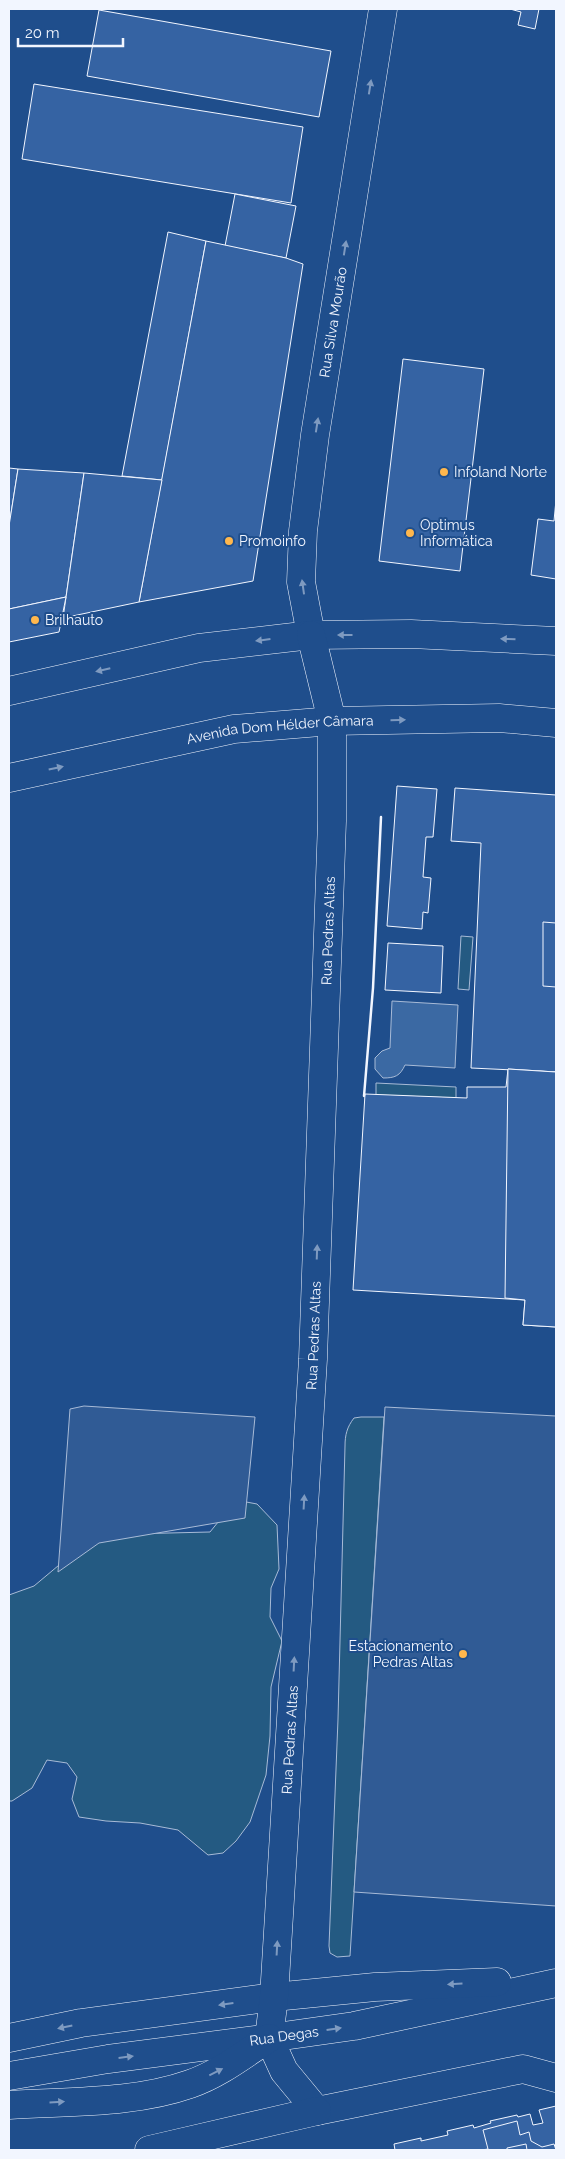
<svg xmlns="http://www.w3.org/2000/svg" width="565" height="2159" font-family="Raleway,sans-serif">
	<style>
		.green { fill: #245a82; stroke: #a8bbd7 }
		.parking { fill: #305b95; stroke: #a8bbd7 }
		.water { fill: #3b69a3; stroke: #a8bbd7 }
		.building { fill: #3563a3; stroke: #f2f6ff }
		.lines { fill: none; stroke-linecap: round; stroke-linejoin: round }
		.minor-casing { stroke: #f2f6ff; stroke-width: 29 }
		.major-casing { stroke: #f2f6ff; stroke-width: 29 }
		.minor { stroke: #1f4e8c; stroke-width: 28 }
		.major { stroke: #1f4e8c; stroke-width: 28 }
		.wall { stroke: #f2f6ff; stroke-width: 2.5 }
		.oneway { fill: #7e9ac0 }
		.poi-dot { fill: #ffb74d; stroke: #1f4e8c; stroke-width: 2 }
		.labels { text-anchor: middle; stroke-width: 4; stroke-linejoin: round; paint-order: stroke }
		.street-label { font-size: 14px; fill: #f2f6ff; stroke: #1f4e8c }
		.poi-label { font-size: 14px; fill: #f2f6ff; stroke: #1f4e8c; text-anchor: start }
	</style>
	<rect width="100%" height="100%" fill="#1f4e8c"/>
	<!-- green -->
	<g class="green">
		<path d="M461,936l12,1 -4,53 -11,-1z"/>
		<path d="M376,1083l80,4v11l-80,-3z"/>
		<path d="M361,1417h23l-34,539 -13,1 -7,-4 -1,-7 9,-227 7,-273c0,-11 2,-19 9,-28z"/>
		<path d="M241,1501l16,3 20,21 2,44 -8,19 -1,29 12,24 -11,46 -1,49 -4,39 -16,47 -14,19 -13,12 -15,2 -30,-25 -38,-7 -34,-2 -27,-4 -7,-18 5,-22 -10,-14 -20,-3 -15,28 -20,13h-3v-206l25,-9 37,-31 23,-16 34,-5 82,-2 17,-21z"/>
	</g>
	<!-- parking -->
	<g class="parking">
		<path d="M84,1406l171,11 -10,101 -146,25 -41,29 12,-163z"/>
		<path d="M385,1407l171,9v490l-202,-14z"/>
	</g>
	<!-- water -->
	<path class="water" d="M392,1001l66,4 -3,63 -50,-3c-5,11 -10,13 -22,13l-8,-9v-11l7,-7 8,-3z"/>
	<!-- building -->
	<g class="building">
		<path d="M510,9h29l-4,20 -17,-4 3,-13z"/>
		<path d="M99,10l232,41 -12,66 -232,-41z"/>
		<path d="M34,84l269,43 -12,76 -269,-44z"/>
		<path d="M235,194l61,12 -10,52 -61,-12z"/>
		<path d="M168,232l38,9 -44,239 -40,-4z"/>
		<path d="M206,241l80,17 17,6 -50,317 -114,21z"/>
		<path d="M403,359l81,10 -24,202 -81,-10z"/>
		<path d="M9,468l9,1 -9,57z"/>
		<path d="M18,469l66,4 -18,124 -57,12v-83z"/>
		<path d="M84,473l78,7 -23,122 -76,16z"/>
		<path d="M556,500v79l-25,-4 7,-56 16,2z"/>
		<path d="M66,597l-7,35 -50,10v-33z"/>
		<path d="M397,786l40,3 -4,48h-7l-3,40 8,1 -3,35 -5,-1 -1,17 -35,-3z"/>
		<path d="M455,788l101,7v277l-85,-4 10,-225 -30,-2z"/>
		<path d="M543,922l13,1v64l-13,-1z"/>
		<path d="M388,943l55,3 -2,47 -56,-3z"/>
		<path d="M508,1069l48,3v255l-33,-2 2,-25 -172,-10 12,-196 102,4v-11h39z"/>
		<path d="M508,1069l48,3v255l-33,-2 2,-25 -20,-2z"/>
		<path d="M556,2106v44h-161l-1,-6 27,-6v3l27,-6 -1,-4 26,-6 1,3 17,-5 -1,-2 27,-6 1,2 12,-3 3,11 10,-2 -4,-13z"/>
		<path d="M517,2121l3,14 9,-3 2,9 11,6 12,-3 2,6h-74l6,-1 -5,-19z"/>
		<path d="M526,2144l1,6h-20v-2z"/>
	</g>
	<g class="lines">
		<!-- minor casing -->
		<g class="minor-casing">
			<g id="minor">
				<path id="s1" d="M311,635l-10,-53 2,-51 12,-96 68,-426"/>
				<path d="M556,1983l-202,43 -85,12 15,33 33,40 206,-42 33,9"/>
				<path d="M274,1997l101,-10 122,-5"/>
				<path d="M149,2150l168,-39"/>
			</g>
		</g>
		<!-- major casing -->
		<g class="major-casing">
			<g id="major">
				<path d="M9,691l190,-43 112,-13 100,-1 145,7"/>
				<path id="s2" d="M9,778l225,-49 98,-8 167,-3 57,5"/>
				<path d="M9,2038l72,-15 193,-26"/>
				<path id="s3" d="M269,2038l5,-41 39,-638 19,-538v-100l-21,-86"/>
				<path d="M9,2076l99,-17 154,-20"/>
				<path d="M9,2105c59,-4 124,-1 181,-21 29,-10 53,-29 79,-46"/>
			</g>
		</g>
		<!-- minor -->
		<use href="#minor" class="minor"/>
		<!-- major -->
		<use href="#major" class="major"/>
		<!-- wall -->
		<path class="wall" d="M364,1096l9,-108 8,-171"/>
	</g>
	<!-- one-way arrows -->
	<defs><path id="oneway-solid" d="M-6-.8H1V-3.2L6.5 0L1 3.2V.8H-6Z" transform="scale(1.25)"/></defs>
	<g class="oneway">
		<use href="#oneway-solid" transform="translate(370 87) rotate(-81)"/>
		<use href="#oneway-solid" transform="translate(345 248) rotate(-81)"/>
		<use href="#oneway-solid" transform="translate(317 425) rotate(-81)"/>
		<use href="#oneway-solid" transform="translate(303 587) rotate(-98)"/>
		<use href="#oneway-solid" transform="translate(345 635) rotate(180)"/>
		<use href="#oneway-solid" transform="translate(508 639) rotate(-178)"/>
		<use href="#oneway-solid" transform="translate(263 640) rotate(173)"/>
		<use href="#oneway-solid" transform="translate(103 670) rotate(167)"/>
		<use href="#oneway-solid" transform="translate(398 720) rotate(-1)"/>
		<use href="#oneway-solid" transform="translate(56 768) rotate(-12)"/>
		<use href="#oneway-solid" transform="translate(317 1252) rotate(-88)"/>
		<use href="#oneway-solid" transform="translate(304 1502) rotate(-87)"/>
		<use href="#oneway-solid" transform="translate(294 1664) rotate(-87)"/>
		<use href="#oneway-solid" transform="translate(277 1948) rotate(-87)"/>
		<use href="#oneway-solid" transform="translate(455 1984) rotate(177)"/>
		<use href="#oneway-solid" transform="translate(226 2004) rotate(172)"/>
		<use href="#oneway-solid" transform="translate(65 2027) rotate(168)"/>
		<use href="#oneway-solid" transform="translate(334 2029) rotate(-8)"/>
		<use href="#oneway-solid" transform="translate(126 2057) rotate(-7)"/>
		<use href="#oneway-solid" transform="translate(216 2072) rotate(-27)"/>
		<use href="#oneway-solid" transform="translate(57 2102) rotate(-3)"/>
	</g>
	<!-- markers -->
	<g class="poi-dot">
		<circle cx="444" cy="472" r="5"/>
		<circle cx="410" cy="533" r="5"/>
		<circle cx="229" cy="541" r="5"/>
		<circle cx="35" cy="620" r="5"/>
		<circle cx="463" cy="1654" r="5"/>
	</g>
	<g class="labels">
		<!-- street labels -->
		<g class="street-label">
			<text dy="5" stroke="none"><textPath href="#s1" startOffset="316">Rua Silva Mourão</textPath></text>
			<text dy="5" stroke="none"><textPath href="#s2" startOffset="276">Avenida Dom Hélder Câmara</textPath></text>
			<text dy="5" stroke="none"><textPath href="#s3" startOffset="1109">Rua Pedras Altas</textPath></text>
			<text dy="5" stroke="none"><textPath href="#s3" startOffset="704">Rua Pedras Altas</textPath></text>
			<text dy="5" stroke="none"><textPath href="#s3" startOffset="299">Rua Pedras Altas</textPath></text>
			<text transform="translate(284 2036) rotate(-8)" y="5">Rua Degas</text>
		</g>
		<!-- poi labels -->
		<g class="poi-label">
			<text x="454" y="477">Infoland Norte</text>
			<text x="420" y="530">Optimus<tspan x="420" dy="16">Informática</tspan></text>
			<text x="239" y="546">Promoinfo</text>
			<text x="45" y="625">Brilhauto</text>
			<text x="453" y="1651" text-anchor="end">Estacionamento<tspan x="453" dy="16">Pedras Altas</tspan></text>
		</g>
	</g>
	<!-- border -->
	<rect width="565" height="2159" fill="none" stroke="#f2f6ff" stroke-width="20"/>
	<!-- scale -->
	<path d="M18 38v8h105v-8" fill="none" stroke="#f2f6ff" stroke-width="2.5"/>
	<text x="25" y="38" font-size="15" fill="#f2f6ff" stroke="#1f4e8c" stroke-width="4" paint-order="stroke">20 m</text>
</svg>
